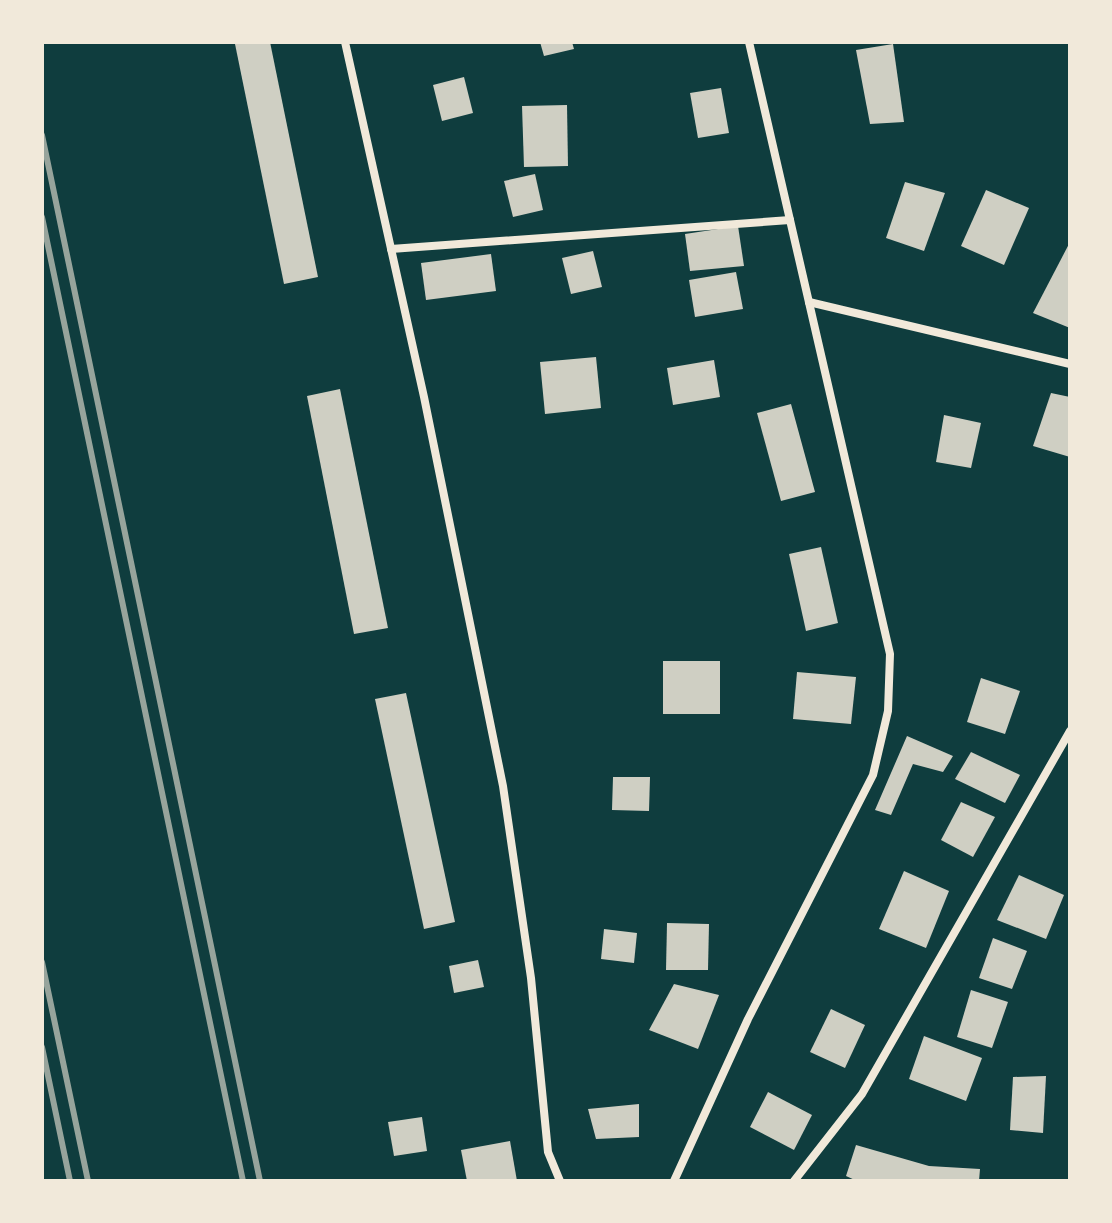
<svg xmlns="http://www.w3.org/2000/svg" width="1112" height="1223" font-family="'IBM Plex Sans',sans-serif">
	<style>
		.building { fill: #cfcfc3 }
		.lines { fill: none; stroke-linecap: round; stroke-linejoin: round }
		.minor { stroke: #f1e9da; stroke-width: 8 }
		.rail { stroke: #97a49c; stroke-width: 6 }
	</style>
	<rect width="100%" height="100%" fill="#0f3d3e"/>
	<!-- building -->
	<g class="building">
		<path d="M246,42h24l48,235 -34,7 -49,-240z"/>
		<path d="M540,42h32l2,7 -30,7z"/>
		<path d="M893,44l11,78 -34,2 -14,-74z"/>
		<path d="M464,77l9,36 -31,8 -9,-36z"/>
		<path d="M721,88l8,45 -31,5 -8,-45z"/>
		<path d="M567,105l1,61 -44,1 -2,-61z"/>
		<path d="M535,174l8,36 -30,7 -9,-36z"/>
		<path d="M905,182l40,11 -21,58 -38,-13z"/>
		<path d="M986,190l43,18 -25,57 -43,-19z"/>
		<path d="M738,226l6,40 -54,5 -5,-37z"/>
		<path d="M1070,242v86l-37,-15z"/>
		<path d="M593,251l9,36 -31,7 -9,-36z"/>
		<path d="M491,254l5,37 -70,9 -5,-37z"/>
		<path d="M736,272l7,37 -48,8 -6,-37z"/>
		<path d="M596,357l5,51 -56,6 -5,-52z"/>
		<path d="M714,360l6,37 -47,8 -6,-37z"/>
		<path d="M340,389l48,239 -34,6 -47,-238z"/>
		<path d="M1051,393l19,4v60l-37,-11z"/>
		<path d="M791,404l24,88 -34,9 -24,-88z"/>
		<path d="M944,415l37,8 -10,45 -35,-6z"/>
		<path d="M821,547l17,76 -32,8 -17,-77z"/>
		<rect x="663" y="661" width="57" height="53"/>
		<path d="M797,672l59,5 -5,47 -58,-5z"/>
		<path d="M981,678l39,13 -15,43 -38,-12z"/>
		<path d="M406,693l49,229 -31,7 -49,-230z"/>
		<path d="M907,736l46,20 -10,16 -30,-8 -22,51 -16,-5z"/>
		<path d="M971,752l49,23 -15,28 -50,-24z"/>
		<path d="M613,777h37l-1,34 -37,-1z"/>
		<path d="M961,802l34,15 -22,40 -32,-17z"/>
		<path d="M904,871l45,20 -23,57 -47,-19z"/>
		<path d="M1019,875l45,20 -18,44 -49,-19z"/>
		<path d="M667,923l42,1 -1,46h-42z"/>
		<path d="M604,929l33,4 -3,30 -33,-4z"/>
		<path d="M993,938l34,13 -15,38 -33,-11z"/>
		<path d="M478,960l6,27 -30,6 -5,-27z"/>
		<path d="M674,984l45,11 -21,54 -49,-19z"/>
		<path d="M971,990l37,12 -16,46 -35,-11z"/>
		<path d="M831,1009l34,16 -20,43 -35,-16z"/>
		<path d="M924,1036l58,22 -16,43 -57,-22z"/>
		<path d="M1046,1076l-3,57 -33,-3 3,-53z"/>
		<path d="M768,1092l44,23 -18,35 -44,-23z"/>
		<path d="M639,1104v33l-43,2 -8,-30z"/>
		<path d="M422,1117l5,34 -33,5 -6,-34z"/>
		<path d="M510,1141l7,40h-50l-6,-31z"/>
		<path d="M856,1145l73,21 51,3 -1,12h-122l-11,-5z"/>
	</g>
	<g class="lines">
		<!-- minor -->
		<g class="minor">
			<path d="M345,42l79,355 79,389 28,192 17,174 12,29"/>
			<path d="M391,249l399,-29"/>
			<path d="M809,302l261,62"/>
			<path d="M674,1181l74,-162 125,-244 15,-64 2,-57 -141,-612"/>
			<path d="M794,1181l68,-87 208,-363"/>
		</g>
		<!-- rail -->
		<g class="rail">
			<path d="M42,135l218,1046"/>
			<path d="M42,217l201,964"/>
			<path d="M42,962l46,219"/>
			<path d="M42,1047l28,134"/>
		</g>
	</g>
	<!-- border -->
	<rect width="1112" height="1223" fill="none" stroke="#f1e9da" stroke-width="88"/>
</svg>
